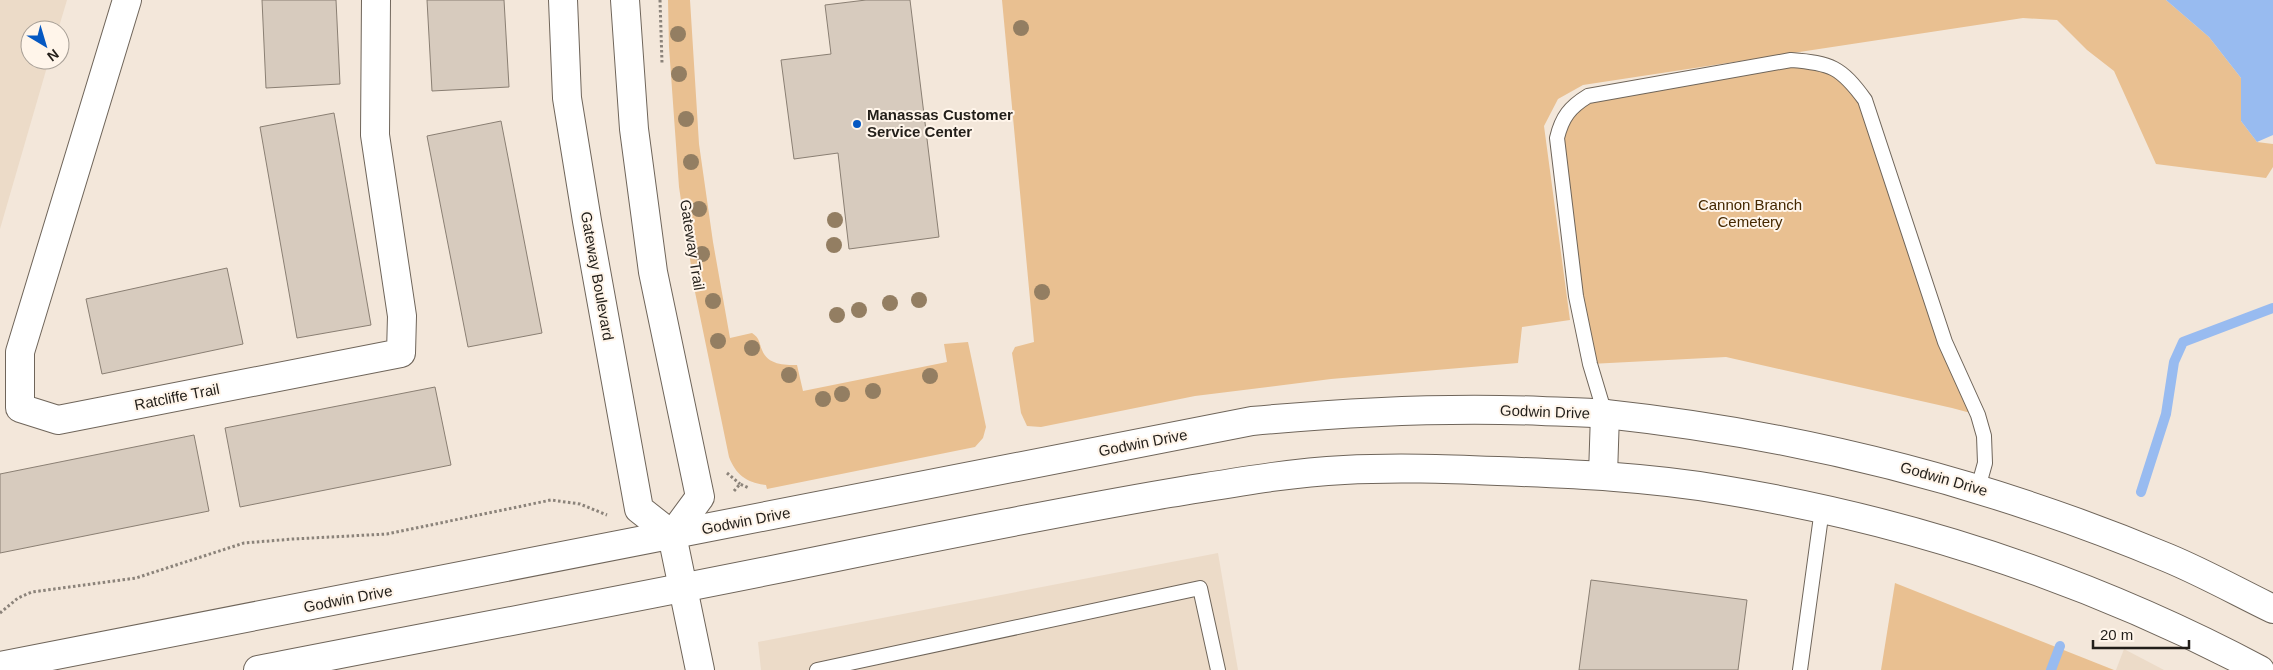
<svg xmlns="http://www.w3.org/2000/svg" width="2273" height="670" font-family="Helvetica,sans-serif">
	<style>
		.built { fill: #ecdbc8 }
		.green { fill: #e9c091 }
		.water { fill: #98bbf0 }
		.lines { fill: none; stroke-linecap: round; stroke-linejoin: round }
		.stream { stroke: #98bbf0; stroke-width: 10 }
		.building { fill: #d7cbbe; stroke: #8a7f73 }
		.service-casing { stroke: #6f655a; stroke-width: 16 }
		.minor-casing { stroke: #6f655a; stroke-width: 30 }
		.tertiary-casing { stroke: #6f655a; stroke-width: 30 }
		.path { stroke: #8b837a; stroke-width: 3; stroke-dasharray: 2.5 2.5; stroke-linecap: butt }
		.service { stroke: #fff; stroke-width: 14 }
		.minor { stroke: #fff; stroke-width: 28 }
		.tertiary { stroke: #fff; stroke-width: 28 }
		.tree { fill: #937e62 }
		.poi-dot { fill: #0558c2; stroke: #fff5ea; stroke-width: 2 }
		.labels { text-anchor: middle; stroke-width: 4; stroke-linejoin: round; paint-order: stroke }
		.poi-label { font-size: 15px; font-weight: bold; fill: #221e19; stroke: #fff5ea; text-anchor: start }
		.park-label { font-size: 15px; fill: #452800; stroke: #fff5ea }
		.street-label { font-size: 15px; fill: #221e19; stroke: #fff5ea }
	</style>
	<rect width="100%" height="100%" fill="#f3e7da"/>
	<!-- built -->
	<g class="built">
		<path d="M0,0h67l-9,30h-28v30h19l-49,169z"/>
		<path d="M1218,553l20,117h-477l-3,-28z"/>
		<path d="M2124,649l40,21h-48z"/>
	</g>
	<!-- green -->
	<g class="green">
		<path d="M668,0h22l9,144 14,98 17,96 22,-5c8,5 7,10 10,17 6,15 22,15 35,15l6,26 144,-29 -3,-18 24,-2 18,85 -3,11 -8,9 -208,42 -1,-4c-19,-2 -30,-10 -37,-28l-34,-165 -16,-105 -10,-140z"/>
		<path d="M1002,0h1164l43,37 32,41v43l16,21 16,2v23l-7,11 -110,-14 -42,-93 -27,-21 -30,-30 -34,-2 -440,67 -25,14 -14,27 26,194 -48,7 -4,36 -187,16 -136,17 -154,31 -14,-1 -6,-13 -9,-60 3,-6 19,-5z"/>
		<path d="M1791,60l59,19 128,336 -26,-7 -226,-51 -136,7 -29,-242 11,-16z"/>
		<path d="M1895,583l219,87h-233z"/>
	</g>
	<!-- water -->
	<path class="water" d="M2166,0h107v135l-16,7 -16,-21v-43l-32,-41z"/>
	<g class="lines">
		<!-- stream -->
		<g class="stream">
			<path d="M2141,492l25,-78 8,-52 9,-20 90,-34"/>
			<path d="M2051,670l9,-24"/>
		</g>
	</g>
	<!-- building -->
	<g class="building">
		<path d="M262,0h74l4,84 -74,4z"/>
		<path d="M427,0h77l5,87 -77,4z"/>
		<path d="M866,0h44l29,237 -90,12 -11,-96 -44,6 -13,-99 50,-6 -6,-49z"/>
		<path d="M334,113l37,212 -74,13 -37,-211z"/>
		<path d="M501,121l41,212 -74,14 -41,-211z"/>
		<path d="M227,268l16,76 -141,30 -16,-75z"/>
		<path d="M435,387l16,78 -211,42 -15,-79z"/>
		<path d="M194,435l15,76 -209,42v-79z"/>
		<path d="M1591,580l156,20 -9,70h-159z"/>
	</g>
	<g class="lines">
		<!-- service casing -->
		<g class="service-casing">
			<g id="service">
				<path d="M1605,414l-15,-50 -14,-68 -19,-158c5,-21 13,-31 31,-42l203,-36c40,3 50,7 74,40l80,242 33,73 6,21 1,27 -7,25"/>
				<path d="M817,670l383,-82 18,82"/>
				<path d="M1800,670l22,-161"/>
			</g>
		</g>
		<!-- minor casing -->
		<g class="minor-casing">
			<g id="minor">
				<path d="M127,0l-107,352v56l38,12 343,-67 1,-37 -27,-181 1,-135"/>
				<path d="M683,588l17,82"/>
			</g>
		</g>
		<!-- tertiary casing -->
		<g class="tertiary-casing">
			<g id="tertiary">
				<path d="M563,0l4,98 20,123 52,288 33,26 11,53"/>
				<path d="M625,0l9,129 19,143 47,225 -28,38"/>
				<path d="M1603,475l2,-61"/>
				<path d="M0,666l1252,-245c96,-9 193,-14 290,-10 22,1 43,1 64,3 195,21 381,68 562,144 36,15 70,34 105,51"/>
				<path d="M258,670c199,-39 399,-76 598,-117 104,-21 208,-42 314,-60 57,-9 115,-20 174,-23 51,-3 103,-1 154,1 76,3 152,6 226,19 188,31 368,91 536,180"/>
			</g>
		</g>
		<!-- path -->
		<g class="path">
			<path d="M660,0l2,63"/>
			<path d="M727,473l13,11"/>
			<path d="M734,491l6,-7 9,4"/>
			<path d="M0,613l18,-15 14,-6 104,-14 108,-35 49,-4 94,-5 164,-34 29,4 27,11"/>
		</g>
		<!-- service -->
		<use href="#service" class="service"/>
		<!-- minor -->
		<use href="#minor" class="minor"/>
		<!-- tertiary -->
		<use href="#tertiary" class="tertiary"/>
	</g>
	<!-- trees -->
	<g class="tree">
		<circle cx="1021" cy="28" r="8"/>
		<circle cx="678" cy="34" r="8"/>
		<circle cx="679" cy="74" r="8"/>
		<circle cx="686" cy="119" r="8"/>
		<circle cx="691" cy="162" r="8"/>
		<circle cx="699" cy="209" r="8"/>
		<circle cx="835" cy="220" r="8"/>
		<circle cx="834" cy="245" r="8"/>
		<circle cx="702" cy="254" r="8"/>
		<circle cx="1042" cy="292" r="8"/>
		<circle cx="919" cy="300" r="8"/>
		<circle cx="713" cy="301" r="8"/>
		<circle cx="890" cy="303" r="8"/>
		<circle cx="859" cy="310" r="8"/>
		<circle cx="837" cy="315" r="8"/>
		<circle cx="718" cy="341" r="8"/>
		<circle cx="752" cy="348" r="8"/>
		<circle cx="789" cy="375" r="8"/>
		<circle cx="930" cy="376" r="8"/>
		<circle cx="873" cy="391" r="8"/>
		<circle cx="842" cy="394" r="8"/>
		<circle cx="823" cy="399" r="8"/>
	</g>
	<!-- markers -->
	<circle class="poi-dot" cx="857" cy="124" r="5"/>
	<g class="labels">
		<!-- poi labels -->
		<g class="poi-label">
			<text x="867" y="120">Manassas Customer<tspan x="867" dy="17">Service Center</tspan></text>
		</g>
		<!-- park labels -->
		<g class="park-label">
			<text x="1750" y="210">Cannon Branch<tspan x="1750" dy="17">Cemetery</tspan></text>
		</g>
		<!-- street labels -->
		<g class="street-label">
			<text transform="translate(692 245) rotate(81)" y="5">Gateway Trail</text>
			<text transform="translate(597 276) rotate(80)" y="5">Gateway Boulevard</text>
			<text transform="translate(177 397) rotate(-11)" y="5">Ratcliffe Trail</text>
			<text transform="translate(1545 412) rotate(2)" y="5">Godwin Drive</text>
			<text transform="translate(1143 443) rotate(-11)" y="5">Godwin Drive</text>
			<text transform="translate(1944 479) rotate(16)" y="5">Godwin Drive</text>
			<text transform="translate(746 521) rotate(-11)" y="5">Godwin Drive</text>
			<text transform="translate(348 599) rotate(-11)" y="5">Godwin Drive</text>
		</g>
	</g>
	<!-- north arrow -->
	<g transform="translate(45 45) rotate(142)"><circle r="24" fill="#fff5ea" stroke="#a79f96"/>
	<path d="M0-4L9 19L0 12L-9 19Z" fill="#0558c2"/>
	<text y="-8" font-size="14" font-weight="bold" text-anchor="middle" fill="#221e19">N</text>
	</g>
	<!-- scale -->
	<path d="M2093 640v8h96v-8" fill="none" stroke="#221e19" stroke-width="2.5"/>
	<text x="2100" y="640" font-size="15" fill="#221e19" stroke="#fff5ea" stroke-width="4" paint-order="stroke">20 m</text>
</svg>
